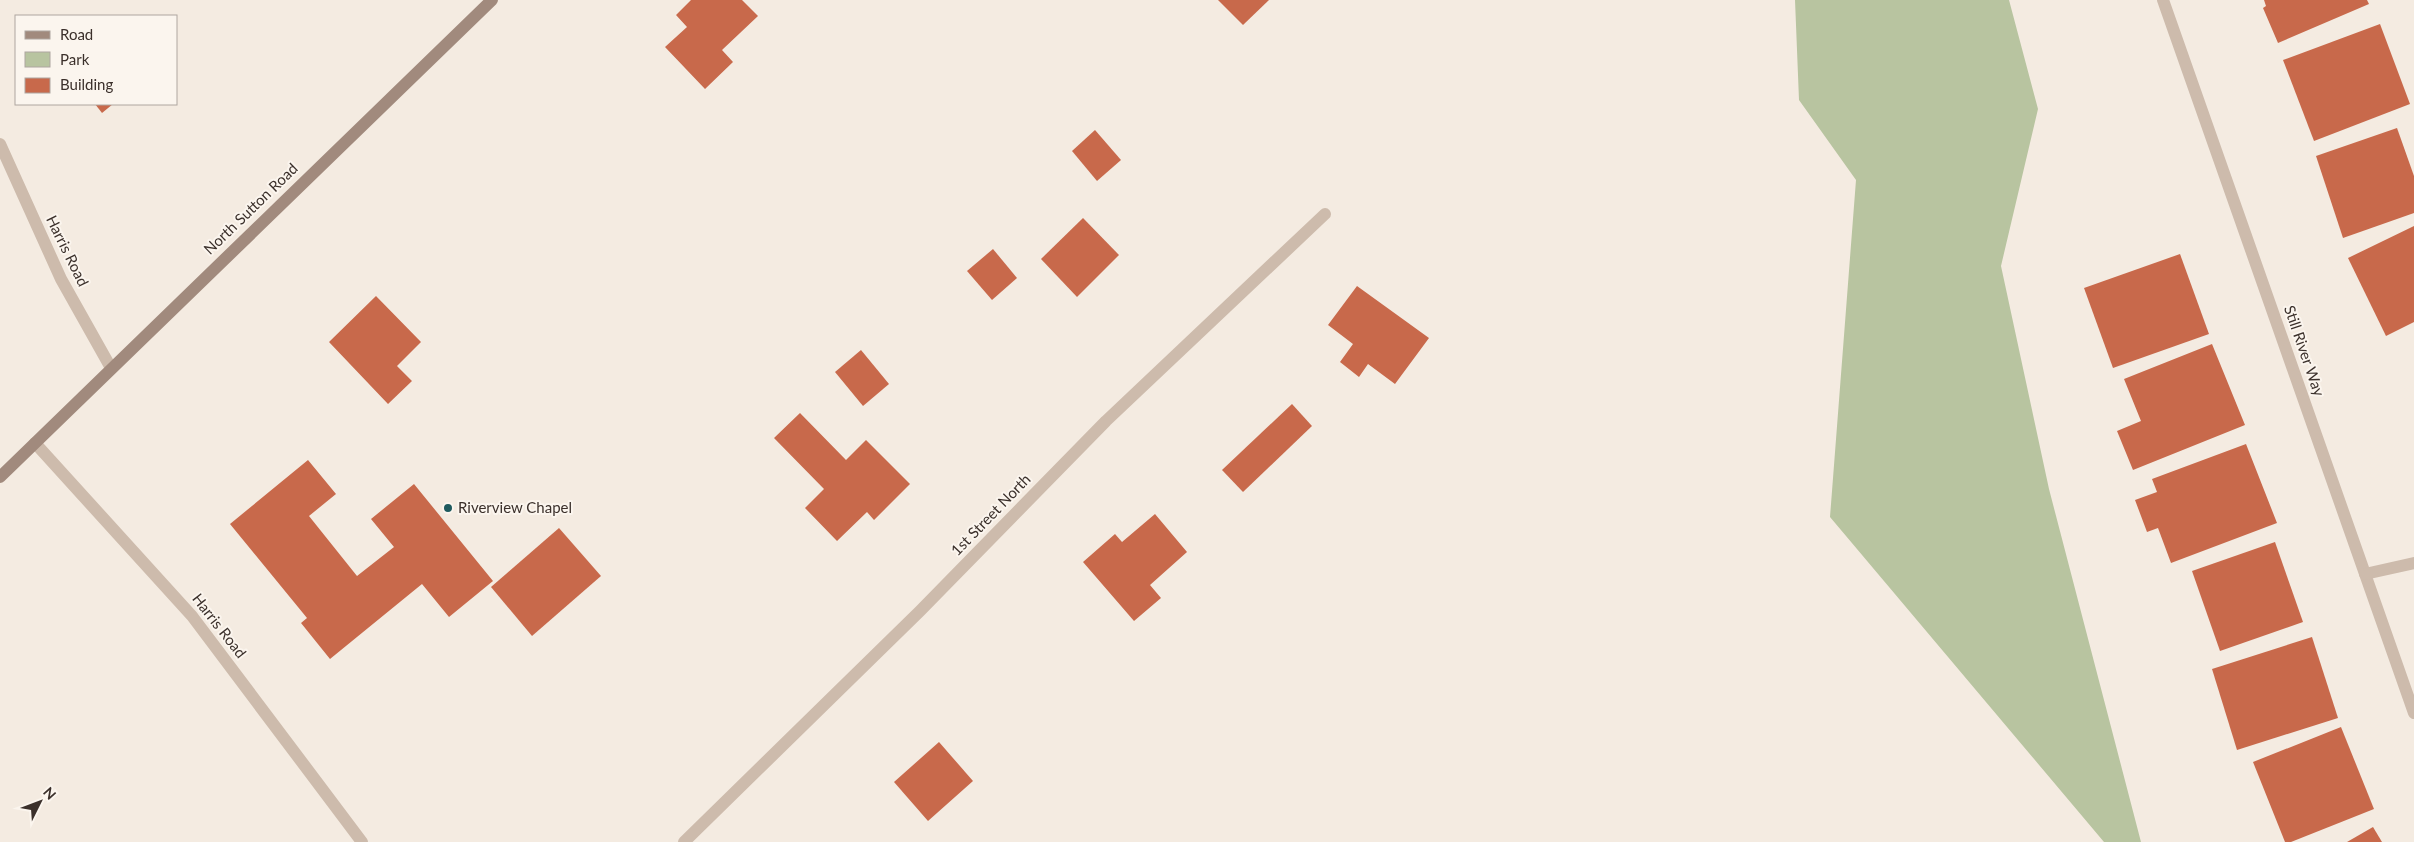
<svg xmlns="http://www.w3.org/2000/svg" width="2414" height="842" font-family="Lato,sans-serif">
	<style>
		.green { fill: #b8c4a0 }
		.building { fill: #c8694b }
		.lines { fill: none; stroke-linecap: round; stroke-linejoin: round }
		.minor { stroke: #cdbbac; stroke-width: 12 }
		.tertiary { stroke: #cdbbac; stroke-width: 12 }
		.secondary { stroke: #a18a7d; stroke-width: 12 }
		.poi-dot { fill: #1f5a5e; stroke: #fbf5ee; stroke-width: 2 }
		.labels { text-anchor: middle; stroke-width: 4; stroke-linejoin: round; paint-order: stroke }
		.street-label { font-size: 15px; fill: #3b302b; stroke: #fbf5ee }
		.poi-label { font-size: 15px; fill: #3b302b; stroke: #fbf5ee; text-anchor: start }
	</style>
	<rect width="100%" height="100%" fill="#f4ebe1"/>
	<!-- green -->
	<path class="green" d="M1795,0h214l29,109 -37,157 48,223 92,353h-37l-274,-325 26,-337 -57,-80z"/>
	<!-- building -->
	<g class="building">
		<path d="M691,0h51l16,16 -36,34 11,12 -28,27 -40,-42 22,-20 -11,-12z"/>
		<path d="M1218,0h51l-26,25z"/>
		<path d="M2264,0h103l2,4 -91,39 -15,-35 3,-2z"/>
		<path d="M2380,24l30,80 -96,37 -31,-81z"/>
		<path d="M95,104h18l-11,9z"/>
		<path d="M2397,128l17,48v37l-71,25 -27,-82z"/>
		<path d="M1095,130l26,30 -24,21 -25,-30z"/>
		<path d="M1083,218l36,37 -42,42 -36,-38z"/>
		<path d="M2414,226v96l-28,14 -38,-78z"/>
		<path d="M993,249l24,29 -25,22 -25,-29z"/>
		<path d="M2180,254l29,80 -96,34 -29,-80z"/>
		<path d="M1357,286l72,52 -34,46 -27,-20 -9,13 -19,-15 13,-18 -25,-19z"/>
		<path d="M376,296l45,46 -24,24 15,15 -24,23 -59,-62z"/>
		<path d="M2212,344l33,81 -112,45 -16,-39 24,-10 -17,-42z"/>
		<path d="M861,350l28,34 -26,22 -28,-34z"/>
		<path d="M1292,404l20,22 -69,66 -21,-22z"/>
		<path d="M800,413l46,47 20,-20 44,44 -36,36 -7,-8 -30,29 -32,-33 19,-19 -50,-51z"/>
		<path d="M2246,444l31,79 -106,40 -13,-35 -11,4 -12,-32 22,-8 -5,-13z"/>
		<path d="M308,460l28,34 -27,22 48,60 37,-29 -23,-28 43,-35 79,97 -44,36 -27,-33 -92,75 -29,-36 6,-5 -77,-94z"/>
		<path d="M1155,514l32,38 -37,33 11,13 -27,23 -51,-59 32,-28 7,8z"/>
		<path d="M559,528l42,48 -69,60 -41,-49z"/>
		<path d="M2275,542l28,80 -83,29 -28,-80z"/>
		<path d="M2312,637l26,81 -101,32 -25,-81z"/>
		<path d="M2341,727l33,82 -83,33h-6l-32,-80z"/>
		<path d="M939,742l34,39 -45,40 -34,-39z"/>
		<path d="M2373,827l9,15h-35z"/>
	</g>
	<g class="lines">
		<!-- minor -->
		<g class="minor">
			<path d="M2163,0l251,713"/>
			<path d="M0,144l61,135 50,89"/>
			<path d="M2365,574l49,-11"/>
			<path d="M684,842l236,-231 186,-190 219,-207"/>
		</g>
		<!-- tertiary -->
		<path class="tertiary" d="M35,443l157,173 170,226"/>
		<!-- secondary -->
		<path class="secondary" d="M0,477l492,-477"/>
	</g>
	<!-- markers -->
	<circle class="poi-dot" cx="448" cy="508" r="5"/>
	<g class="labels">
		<!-- street labels -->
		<g class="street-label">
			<text transform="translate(251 209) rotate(-44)" y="5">North Sutton Road</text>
			<text transform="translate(67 251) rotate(64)" y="5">Harris Road</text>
			<text transform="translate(2304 351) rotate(71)" y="5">Still River Way</text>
			<text transform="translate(991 515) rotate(-46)" y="5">1st Street North</text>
			<text transform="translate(219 626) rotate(52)" y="5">Harris Road</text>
		</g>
		<!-- poi labels -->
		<g class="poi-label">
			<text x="458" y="513">Riverview Chapel</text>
		</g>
	</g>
	<!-- legend -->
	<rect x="15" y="15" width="162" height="90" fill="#fbf5ee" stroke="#aea6a0"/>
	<rect x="25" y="31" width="25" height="8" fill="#a18a7d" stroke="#aea6a0"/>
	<text x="60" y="40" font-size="15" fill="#3b302b">Road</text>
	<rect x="25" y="52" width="25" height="15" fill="#b8c4a0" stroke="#aea6a0"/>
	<text x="60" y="65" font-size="15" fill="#3b302b">Park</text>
	<rect x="25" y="78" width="25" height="15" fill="#c8694b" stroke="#aea6a0"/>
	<text x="60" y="90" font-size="15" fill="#3b302b">Building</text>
	<!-- north arrow -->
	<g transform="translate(40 802) rotate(48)" stroke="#fbf5ee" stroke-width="4" paint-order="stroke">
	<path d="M0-4L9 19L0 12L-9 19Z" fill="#3b302b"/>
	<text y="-8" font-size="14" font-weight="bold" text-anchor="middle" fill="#3b302b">N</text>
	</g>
</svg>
